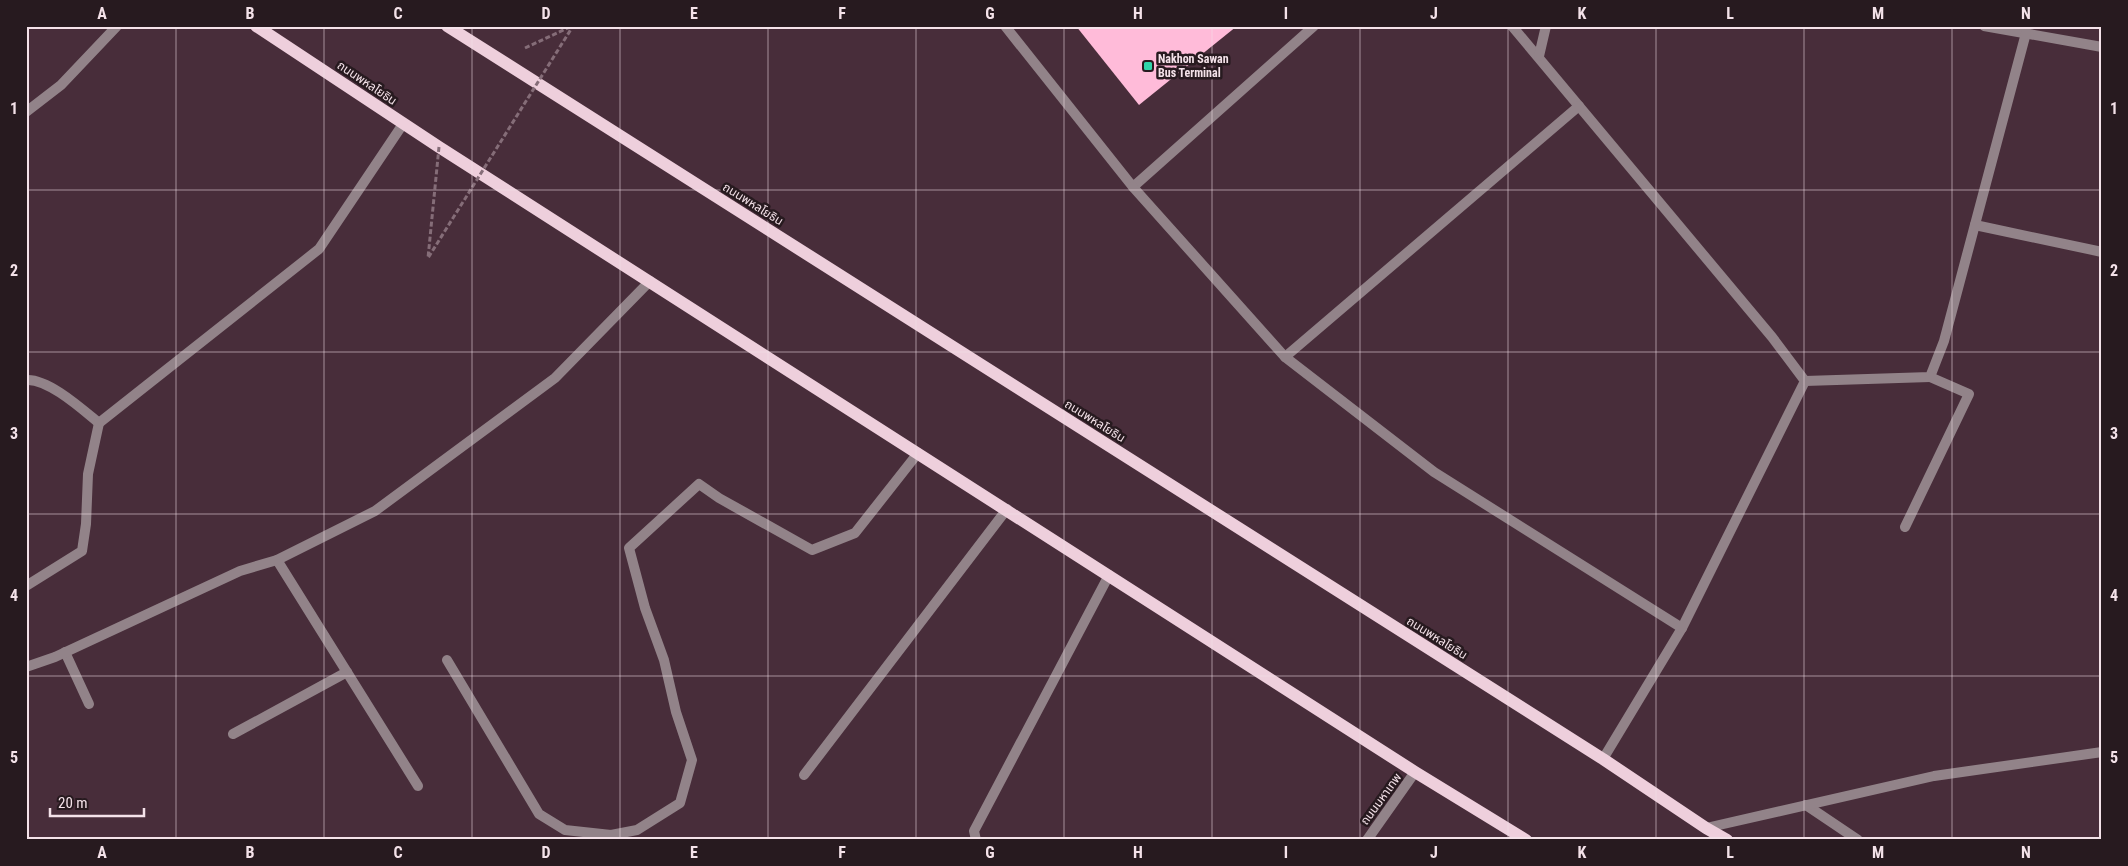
<svg xmlns="http://www.w3.org/2000/svg" width="2128" height="866" font-family="'Roboto Condensed','Noto Sans Thai',sans-serif">
	<style>
		.building { fill: #ffbbd9 }
		.lines { fill: none; stroke-linecap: round; stroke-linejoin: round }
		.path { stroke: #856d78; stroke-width: 3; stroke-dasharray: 5 2.5; stroke-linecap: butt }
		.service { stroke: #928389; stroke-width: 10 }
		.minor { stroke: #928389; stroke-width: 10 }
		.tertiary { stroke: #928389; stroke-width: 10 }
		.primary { stroke: #eecfdc; stroke-width: 12 }
		.path-bridge { stroke: #856d78; stroke-width: 3; stroke-dasharray: 5 2.5; stroke-linecap: butt }
		.grid { fill: none; stroke: #f4e2e9; stroke-width: 1; stroke-opacity: 0.55 }
		.poi-dot { fill: #2fd4aa; stroke: #271a1f; stroke-width: 2 }
		.labels { text-anchor: middle; stroke-width: 5; stroke-linejoin: round; paint-order: stroke }
		.poi-label { font-size: 12px; font-weight: bold; fill: #f4e2e9; stroke: #271a1f; text-anchor: start }
		.street-label { font-size: 12px; fill: #f4e2e9; stroke: #271a1f }
		.neatline { fill: none; stroke: #f4e2e9; stroke-width: 2 }
		.grid-label { font-size: 16px; text-anchor: middle; font-weight: bold; fill: #f4e2e9 }
	</style>
	<rect width="100%" height="100%" fill="#482d3a"/>
	<!-- building -->
	<path class="building" d="M1076,26h161l-98,79z"/>
	<g class="lines">
		<!-- path -->
		<path class="path" d="M525,48l47,-22"/>
		<!-- service -->
		<g class="service">
			<path d="M1005,26l128,161 181,-161"/>
			<path d="M26,112l35,-27 56,-59"/>
			<path d="M26,380c22,-2 57,30 73,43l220,-174 84,-125"/>
			<path d="M26,586l56,-35 4,-27 2,-50 11,-51"/>
			<path d="M65,652l24,52"/>
			<path d="M447,660l92,154 26,16 46,5 26,-5 43,-27 12,-43 -16,-48 -12,-52 -19,-52 -16,-60 70,-64 20,14 93,52 43,-17 63,-80"/>
			<path d="M233,734l114,-62"/>
			<path d="M804,775l203,-266"/>
			<path d="M1806,805l52,35"/>
		</g>
		<!-- minor -->
		<g class="minor">
			<path d="M1512,26l260,311 33,44 -123,247 -79,131"/>
			<path d="M1984,26l118,21"/>
			<path d="M1539,56l7,-30"/>
			<path d="M1133,187l152,170 149,115 248,156"/>
			<path d="M1975,225l127,27"/>
			<path d="M1285,357l294,-251"/>
			<path d="M1805,381l125,-4 14,-36 82,-308"/>
			<path d="M1905,527l64,-133 -39,-17"/>
			<path d="M277,560l141,226"/>
			<path d="M26,667l29,-10 185,-86 37,-11 98,-49 180,-133 95,-97"/>
			<path d="M1706,828l228,-52 168,-24"/>
			<path d="M976,840l-2,-9 135,-256"/>
		</g>
		<!-- tertiary -->
		<path class="tertiary" d="M1367,840l48,-68"/>
		<!-- primary -->
		<g class="primary">
			<path d="M256,26l183,121 976,625 111,68"/>
			<path d="M447,26l1156,733 103,69 21,12"/>
		</g>
		<!-- path-bridge -->
		<path class="path-bridge" d="M439,147l-11,111 145,-232"/>
	</g>
	<!-- grid -->
	<path class="grid" d="M176,26v814M324,26v814M472,26v814M620,26v814M768,26v814M916,26v814M1064,26v814M1212,26v814M1360,26v814M1508,26v814M1656,26v814M1804,26v814M1952,26v814M26,190h2076M26,352h2076M26,514h2076M26,676h2076"/>
	<!-- markers -->
	<rect class="poi-dot" x="1143" y="61" width="10" height="10" rx="2.5"/>
	<g class="labels">
		<!-- poi labels -->
		<g class="poi-label">
			<text x="1158" y="63">Nakhon Sawan<tspan x="1158" dy="14">Bus Terminal</tspan></text>
		</g>
		<!-- street labels -->
		<g class="street-label">
			<text transform="translate(367 83) rotate(34)" y="4">ถนนพหลโยธิน</text>
			<text transform="translate(753 204) rotate(32)" y="4">ถนนพหลโยธิน</text>
			<text transform="translate(1095 421) rotate(32)" y="4">ถนนพหลโยธิน</text>
			<text transform="translate(1437 638) rotate(32)" y="4">ถนนพหลโยธิน</text>
			<text transform="translate(1381 799) rotate(-54)" y="4">ถนนมหาเทพ</text>
		</g>
	</g>
	<!-- border -->
	<rect width="2128" height="866" fill="none" stroke="#271a1f" stroke-width="55"/>
	<!-- scale -->
	<path d="M50 808v8h94v-8" fill="none" stroke="#f4e2e9" stroke-width="2.5"/>
	<text x="58" y="808" font-size="15" fill="#f4e2e9" stroke="#271a1f" stroke-width="4" paint-order="stroke">20 m</text>
	<rect x="28" y="28" width="2072" height="810" class="neatline"/>
	<g class="grid-label">
		<text x="102" y="19">A</text>
		<text x="250" y="19">B</text>
		<text x="398" y="19">C</text>
		<text x="546" y="19">D</text>
		<text x="694" y="19">E</text>
		<text x="842" y="19">F</text>
		<text x="990" y="19">G</text>
		<text x="1138" y="19">H</text>
		<text x="1286" y="19">I</text>
		<text x="1434" y="19">J</text>
		<text x="1582" y="19">K</text>
		<text x="1730" y="19">L</text>
		<text x="1878" y="19">M</text>
		<text x="2026" y="19">N</text>
		<text x="14" y="114">1</text>
		<text x="2114" y="114">1</text>
		<text x="14" y="276">2</text>
		<text x="2114" y="276">2</text>
		<text x="14" y="439">3</text>
		<text x="2114" y="439">3</text>
		<text x="14" y="601">4</text>
		<text x="2114" y="601">4</text>
		<text x="14" y="763">5</text>
		<text x="2114" y="763">5</text>
		<text x="102" y="858">A</text>
		<text x="250" y="858">B</text>
		<text x="398" y="858">C</text>
		<text x="546" y="858">D</text>
		<text x="694" y="858">E</text>
		<text x="842" y="858">F</text>
		<text x="990" y="858">G</text>
		<text x="1138" y="858">H</text>
		<text x="1286" y="858">I</text>
		<text x="1434" y="858">J</text>
		<text x="1582" y="858">K</text>
		<text x="1730" y="858">L</text>
		<text x="1878" y="858">M</text>
		<text x="2026" y="858">N</text>
	</g>
</svg>
